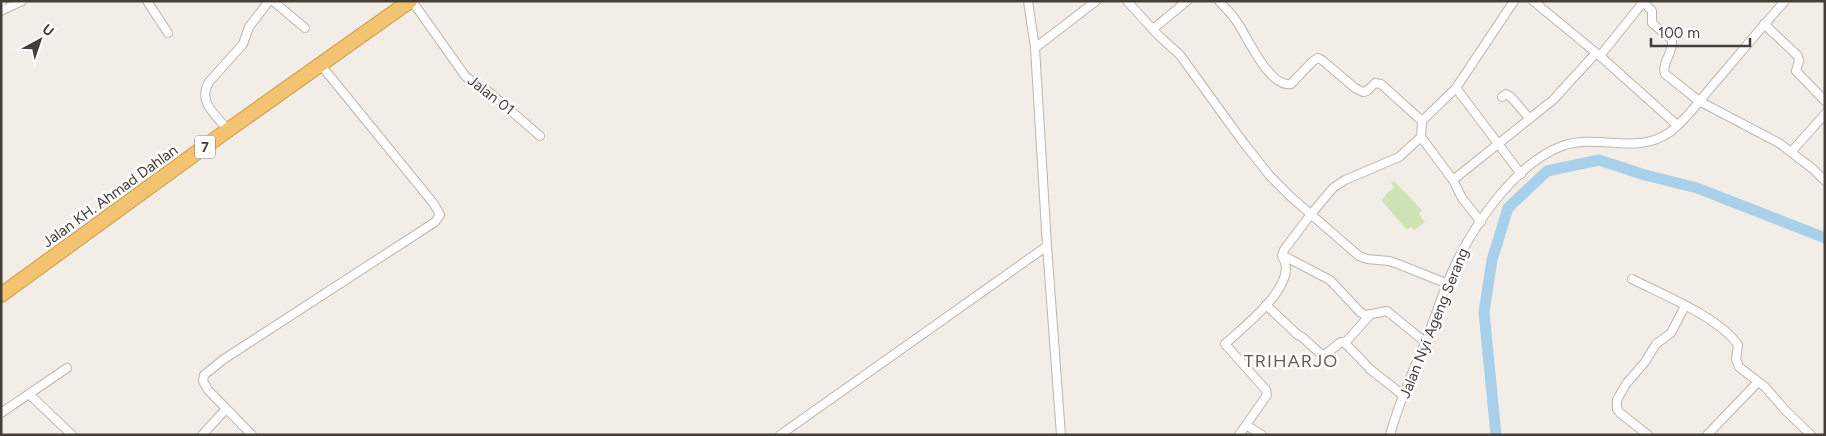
<svg xmlns="http://www.w3.org/2000/svg" width="1826" height="436" font-family="Figtree,sans-serif">
	<style>
		.green { fill: #cee3b3 }
		.lines { fill: none; stroke-linecap: round; stroke-linejoin: round }
		.river { stroke: #a8d0ea; stroke-width: 11 }
		.street-casing { stroke: #bcb6aa; stroke-width: 10 }
		.highway-casing { stroke: #d09943; stroke-width: 16 }
		.street { stroke: #fff; stroke-width: 8 }
		.highway { stroke: #f2c472; stroke-width: 14 }
		.labels { text-anchor: middle; stroke-width: 5; stroke-linejoin: round; paint-order: stroke }
		.shield { fill: #fff; stroke: #7c7872; stroke-width: 1 }
		.shield-label { font-size: 14px; font-weight: bold; fill: #443e36 }
		.street-label { font-size: 15px; fill: #443e36; stroke: #fff }
		.quarter-label { font-size: 18px; letter-spacing: 1px; fill: #665c4f; stroke: #fff }
	</style>
	<rect width="100%" height="100%" fill="#f2eee7"/>
	<!-- green -->
	<path class="green" d="M1394,181l28,29 -3,4 6,8 -11,8 -3,-4 -4,4 -25,-29 5,-8 7,-5 -3,-5z"/>
	<g class="lines">
		<!-- river -->
		<path class="river" d="M1496,435l-12,-123 8,-52 16,-52 39,-37 52,-11 46,15 52,13 128,50"/>
		<!-- street casing -->
		<g class="street-casing">
			<g id="street">
				<path d="M147,1l21,32"/>
				<path d="M273,1l32,27"/>
				<path d="M412,1l54,76 23,15 51,44"/>
				<path d="M1028,1l7,47 12,198 14,189"/>
				<path d="M1127,1l31,34 22,20 63,87 27,34 21,21 68,59 8,3 22,2 9,3 50,20"/>
				<path d="M1219,1c6,7 13,13 18,21 10,14 32,66 54,62l22,-23 5,-3 4,2 33,28 8,4 4,-1 8,-8 6,1 41,37"/>
				<path d="M1533,1l67,55 77,69"/>
				<path d="M1642,1l10,10v12l20,17c2,12 -11,23 -7,34l34,27 80,42 34,26 12,12"/>
				<path d="M1,2l1,-1"/>
				<path d="M1,11l21,-10"/>
				<path d="M1764,24l34,32 1,5 -3,10 29,30"/>
				<path d="M1153,29l34,-28"/>
				<path d="M1035,48l61,-47"/>
				<path d="M1600,56l44,-55"/>
				<path d="M1456,88l58,-87"/>
				<path d="M1502,97l4,-3 5,3 18,21"/>
				<path d="M228,130c-12,-15 -31,-28 -19,-48l34,-38 6,-17 20,-26"/>
				<path d="M1421,137l-22,20 -54,23 -12,8 -22,26 -27,36 -2,5 48,25 31,33 5,2 21,-4 38,31"/>
				<path d="M1792,151l33,-37"/>
				<path d="M1453,180l-32,-43 1,-16 34,-33 65,86"/>
				<path d="M1481,222l-19,-24 -9,-18 100,-80 43,-47"/>
				<path d="M1632,279c31,16 87,38 106,66l-2,14 3,8 26,20 21,24 25,24"/>
				<path d="M1266,305l32,30 4,2 21,19 18,-14 4,1 26,27 32,25"/>
				<path d="M1345,343l24,-27"/>
				<path d="M29,394l43,41"/>
				<path d="M1,413l66,-45"/>
				<path d="M202,435l24,-26"/>
				<path d="M252,435l-44,-45 -5,-9 1,-6 20,-16 211,-137 5,-7 -6,-11 -114,-140"/>
				<path d="M780,435l267,-189"/>
				<path d="M1239,435l7,-10"/>
				<path d="M1262,435l-16,-10 21,-30 -1,-5 -41,-46c18,-17 74,-59 58,-86"/>
				<path d="M1390,435c9,-32 22,-62 35,-92 11,-27 19,-56 32,-82 21,-42 60,-98 105,-115 35,-13 75,10 108,-14 16,-12 30,-32 43,-47 24,-28 47,-56 72,-84"/>
				<path d="M1648,435l-28,-22 -3,-4v-9l9,-16 19,-22 11,-18 15,-11 14,-27"/>
				<path d="M1707,435l51,-53"/>
			</g>
		</g>
		<!-- highway casing -->
		<g class="highway-casing">
			<path id="highway" d="M1,295l206,-150 203,-144"/>
		</g>
		<!-- street -->
		<use href="#street" class="street"/>
		<!-- highway -->
		<use href="#highway" class="highway"/>
	</g>
	<g class="labels">
		<!-- shield labels -->
		<rect class="shield" x="195" y="135.5" width="20" height="23" rx="4"/>
		<g class="shield-label">
			<text x="205" y="152">7</text>
		</g>
		<!-- street labels -->
		<g class="street-label">
			<text transform="translate(491 95) rotate(38)" y="5">Jalan 01</text>
			<text transform="translate(110 196) rotate(-36)" y="5">Jalan KH. Ahmad Dahlan</text>
			<text transform="translate(1434 323) rotate(-68)" y="5">Jalan Nyi Ageng Serang</text>
		</g>
		<!-- quarter labels -->
		<g class="quarter-label">
			<text x="1291" y="367">TRIHARJO</text>
		</g>
	</g>
	<!-- border -->
	<rect width="1826" height="436" fill="none" stroke="#443e36" stroke-width="5"/>
	<!-- north arrow -->
	<g transform="translate(40 40) rotate(40)" stroke="#ffffff" stroke-width="4" paint-order="stroke">
	<path d="M0-4L9 19L0 12L-9 19Z" fill="#443e36"/>
	<text y="-8" font-size="14" font-weight="bold" text-anchor="middle" fill="#443e36">U</text>
	</g>
	<!-- scale -->
	<path d="M1651 38v8h99v-8" fill="none" stroke="#443e36" stroke-width="2.5"/>
	<text x="1658" y="38" font-size="15" fill="#443e36" stroke="#ffffff" stroke-width="4" paint-order="stroke">100 m</text>
</svg>
